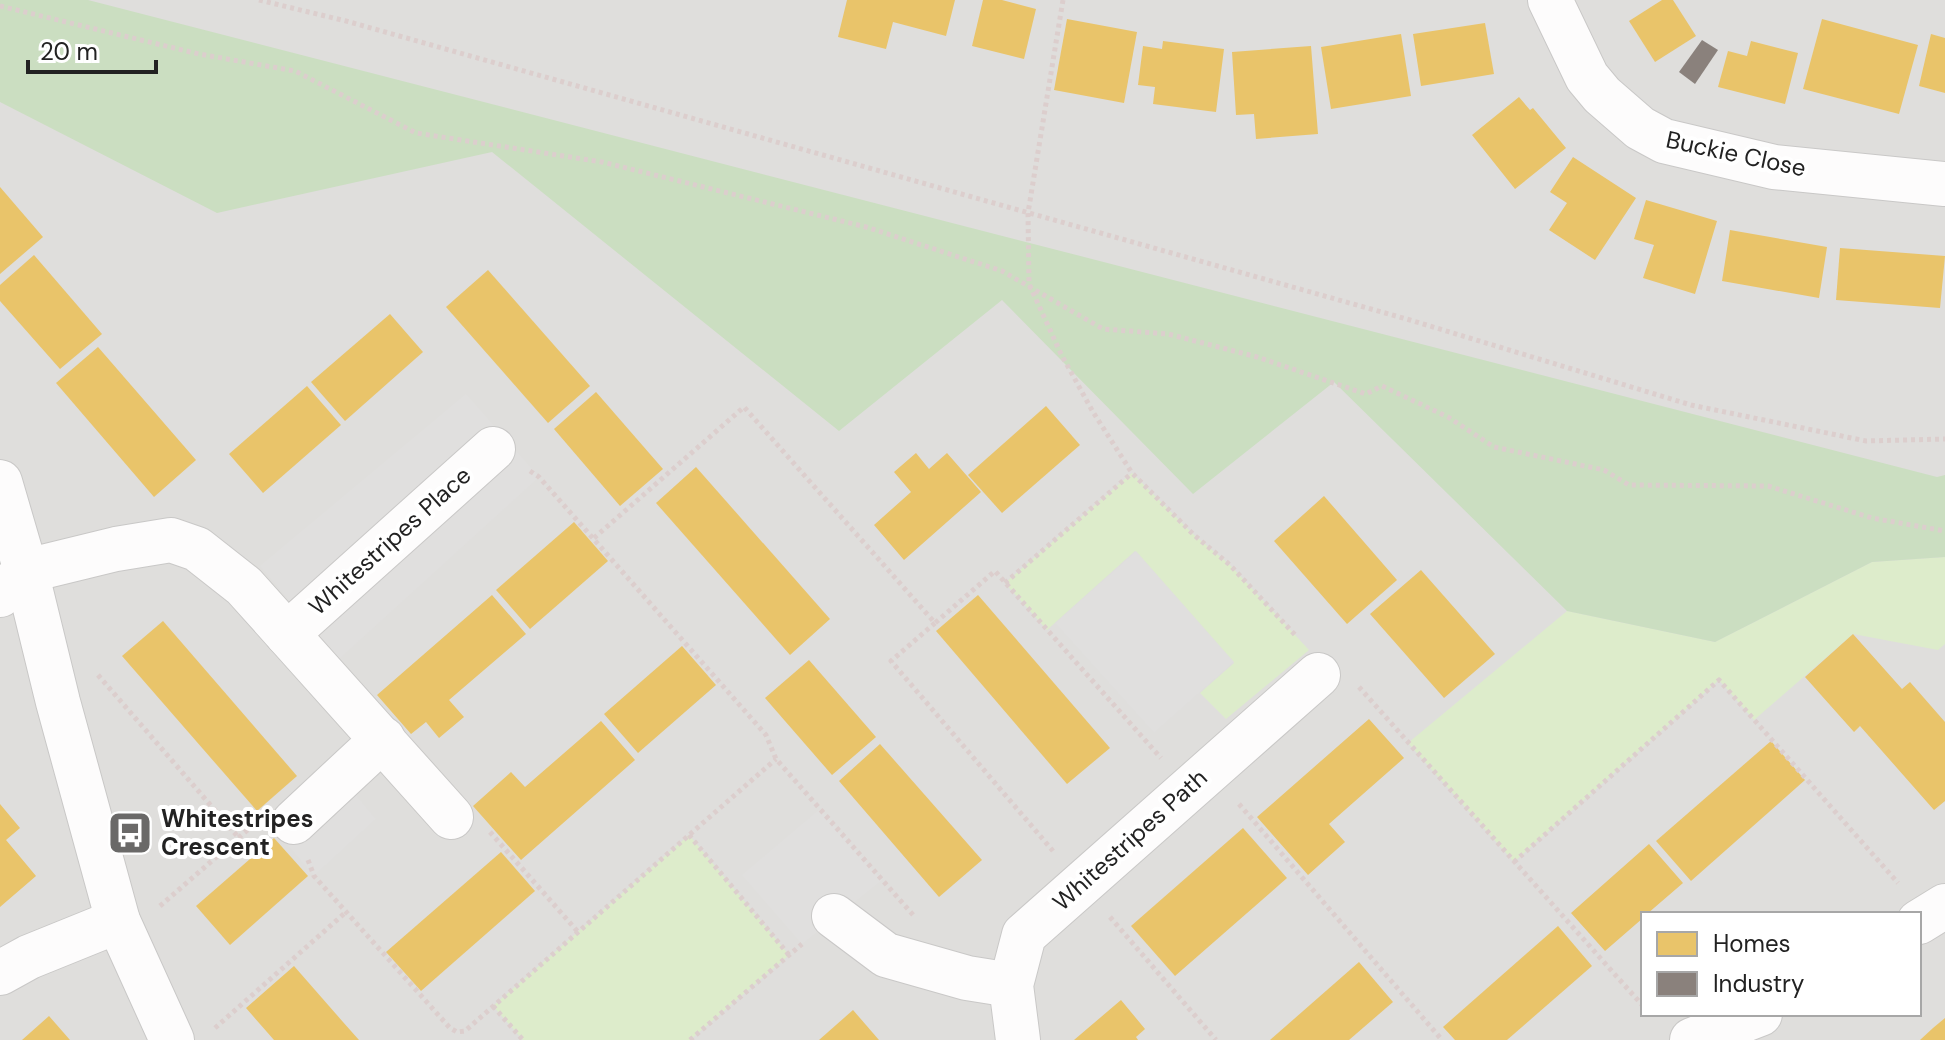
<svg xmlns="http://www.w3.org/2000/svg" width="1945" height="1040" font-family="'DM Sans',sans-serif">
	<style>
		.residential { fill: #dfdedc; fill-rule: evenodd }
		.grass { fill: #ddeccb }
		.forest { fill: #cbdec1 }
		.parking { fill: #e0dfde }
		.homes { fill: #e9c46a }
		.industry { fill: #8a817c }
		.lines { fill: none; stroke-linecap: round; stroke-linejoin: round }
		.minor-casing { stroke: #c9c8c7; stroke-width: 46 }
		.path { stroke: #dccecd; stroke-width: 5; stroke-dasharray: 4 4; stroke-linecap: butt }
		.minor { stroke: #fdfcfc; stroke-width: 44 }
		.labels { text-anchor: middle; stroke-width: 8; stroke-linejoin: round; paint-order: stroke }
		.street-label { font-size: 24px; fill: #222; stroke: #fff }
		.poi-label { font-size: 24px; font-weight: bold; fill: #222; stroke: #fff; text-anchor: start }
	</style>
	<rect width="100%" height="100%" fill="#f0eeeb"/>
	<!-- residential -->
	<path class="residential" d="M0,0h1945v1040h-1945zM1643,914h276v100h-276z"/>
	<!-- grass -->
	<g class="grass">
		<path d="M1132,473l62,62 36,30 79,85 -83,69 -26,-26 34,-30 -99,-112 -88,79 -42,-47z"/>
		<path d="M1945,557v87l-7,6 -85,-16 -99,86 -35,-40 -205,182 -106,-119 159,-132 148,31 157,-80z"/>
		<path d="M689,835l100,120 -99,85h-167l-30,-34z"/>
	</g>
	<!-- forest -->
	<path class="forest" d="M0,0h88l1849,477 8,-2v82l-73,5 -157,80 -148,-31 -233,-229 -141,112 -191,-194 -163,131 -347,-279 -275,61 -217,-111z"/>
	<!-- parking -->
	<g class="parking">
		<path d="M466,394l73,83 -200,182 -79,-93z"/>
		<path d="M1136,551l98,111 -80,71 -99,-110z"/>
		<path d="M333,767l43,52 -62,57 -45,-52z"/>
		<path d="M820,809l62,71 -80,64 -60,-69z"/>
	</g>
	<!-- homes -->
	<g class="homes">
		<path d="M847,0h108l-9,36 -53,-14 -7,27 -48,-12z"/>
		<path d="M983,0h19l34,9 -12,50 -52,-13z"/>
		<path d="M1662,0h11l23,36 -41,26 -26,-41z"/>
		<path d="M1067,19l70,13 -13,71 -70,-13z"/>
		<path d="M1822,19l96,26 -19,69 -96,-25z"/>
		<path d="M1485,23l9,51 -73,12 -8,-52z"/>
		<path d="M1401,34l10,62 -80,13 -10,-62z"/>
		<path d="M1931,34l14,4v55l-26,-7z"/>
		<path d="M1163,41l61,8 -8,63 -63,-8 2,-17 -17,-2 5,-39 19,3z"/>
		<path d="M1751,41l47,12 -13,51 -67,-17 10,-36 19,5z"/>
		<path d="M1311,46l7,88 -62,5 -2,-25 -18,1 -4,-63z"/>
		<path d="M1519,97l11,13 3,-2 33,40 -51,41 -43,-54z"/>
		<path d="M1573,157l63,41 -41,62 -46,-30 18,-27 -17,-11z"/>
		<path d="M0,187l43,50 -43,37z"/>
		<path d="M1646,200l71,21 -22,73 -52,-16 11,-33 -20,-6z"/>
		<path d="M1730,230l97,17 -8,51 -97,-17z"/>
		<path d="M1840,248l105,8 -5,52 -104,-8z"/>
		<path d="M34,255l68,79 -42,35 -60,-68v-16z"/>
		<path d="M488,270l102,116 -42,37 -102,-116z"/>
		<path d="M390,314l33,38 -78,69 -34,-39z"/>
		<path d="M98,347l98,113 -42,37 -98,-114z"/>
		<path d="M307,386l34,39 -78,68 -34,-39z"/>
		<path d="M596,392l67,77 -43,37 -66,-77z"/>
		<path d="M1046,406l34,39 -78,68 -34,-38z"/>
		<path d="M916,453l13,16 18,-16 34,39 -77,68 -30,-35 37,-33 -17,-20z"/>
		<path d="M696,467l134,152 -40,36 -134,-152z"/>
		<path d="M1324,496l73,84 -50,44 -73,-83z"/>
		<path d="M574,522l34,39 -78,68 -34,-39z"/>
		<path d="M1421,570l74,84 -51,44 -74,-84z"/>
		<path d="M492,595l34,39 -77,66 15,17 -25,21 -13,-16 -15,12 -34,-39z"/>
		<path d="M978,595l132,153 -43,36 -131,-153z"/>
		<path d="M163,621l134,155 -40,35 -135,-155z"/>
		<path d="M1853,634l49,55 8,-7 35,40v79l-11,9 -74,-84 -6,6 -49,-55z"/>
		<path d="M682,646l34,39 -78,68 -34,-39z"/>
		<path d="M809,660l67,77 -44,38 -67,-77z"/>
		<path d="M1369,719l35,39 -75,66 16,18 -37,33 -51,-58z"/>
		<path d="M601,721l34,39 -114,100 -48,-54 38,-34 14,15z"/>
		<path d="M1771,741l34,39 -114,101 -35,-40z"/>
		<path d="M880,744l102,116 -43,37 -100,-116z"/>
		<path d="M0,804l20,24 -14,12 30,36 -36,31z"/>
		<path d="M1243,828l44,50 -112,98 -44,-50z"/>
		<path d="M274,838l34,38 -78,69 -34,-39z"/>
		<path d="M1649,844l34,39 -36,31h-4v4l-38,33 -34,-38z"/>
		<path d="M501,852l34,39 -114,100 -35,-39z"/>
		<path d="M1558,926l34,40 -85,74h-52l-12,-13z"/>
		<path d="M1359,962l34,40 -44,38h-79z"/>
		<path d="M294,966l49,56 16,18h-85l-28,-32z"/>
		<path d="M1121,1000l24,29 -9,8 2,3h-64z"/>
		<path d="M853,1010l26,30h-60z"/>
		<path d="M49,1016l21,24h-48z"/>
		<path d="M1945,1018v22h-25l13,-12z"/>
	</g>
	<!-- industry -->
	<path class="industry" d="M1702,40l16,10 -23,34 -16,-12z"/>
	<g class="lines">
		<!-- minor casing -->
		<g class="minor-casing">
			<g id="minor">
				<path d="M1550,0l37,77 15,18 38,33 24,13 110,26 171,17"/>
				<path d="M0,482l26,89 32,131 60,219 54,119"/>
				<path d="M0,595l26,-24 90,-22 55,-9 26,9 47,37 207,231"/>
				<path d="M287,634l206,-185"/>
				<path d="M294,822l89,-83"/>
				<path d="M834,916l52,39 81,23 44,7"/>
				<path d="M1919,922l26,-16"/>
				<path d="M0,973l29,-16 89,-36"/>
				<path d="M1018,1040l-7,-55 13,-50 294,-260"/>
				<path d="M1692,1040l68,-26"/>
			</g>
		</g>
		<!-- path -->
		<g class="path">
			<path d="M259,0l87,21 1064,299 281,85 175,36 79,-2"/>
			<path d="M1063,0l-35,213 1,71 32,70 32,58 39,61 62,62 36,30 67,72"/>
			<path d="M0,6l199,48 96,17 121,62 186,29 264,65 136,44 101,58 65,5 89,23 109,37 16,-8 66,31 46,30 110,23 25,15 139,1 104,32 73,13"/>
			<path d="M530,471l9,6 227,258 10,24 138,157"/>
			<path d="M594,538l150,-131 191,216 60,-52 166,187"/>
			<path d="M1005,583l127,-110"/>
			<path d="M935,623l-44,38 162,190"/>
			<path d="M98,675l141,163"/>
			<path d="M1359,687l284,319"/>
			<path d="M1239,804l203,236"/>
			<path d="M490,832l89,101"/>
			<path d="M689,835l100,120"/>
			<path d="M308,860l6,16 136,152 7,4 8,-1 311,-272"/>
			<path d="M1514,862l205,-182 179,203"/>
			<path d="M160,906l92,-80"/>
			<path d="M1110,917l106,123"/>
			<path d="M493,1006l30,34"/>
			<path d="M215,1028l131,-116"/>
			<path d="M690,1040l112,-96"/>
		</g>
		<!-- minor -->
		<use href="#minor" class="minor"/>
	</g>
	<!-- icons -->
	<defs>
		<g id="bus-square" transform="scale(2.3)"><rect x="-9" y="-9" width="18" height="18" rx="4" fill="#6a6968" stroke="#fff"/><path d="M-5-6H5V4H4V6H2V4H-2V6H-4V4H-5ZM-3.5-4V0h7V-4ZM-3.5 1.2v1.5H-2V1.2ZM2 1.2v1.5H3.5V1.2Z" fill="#fff"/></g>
	</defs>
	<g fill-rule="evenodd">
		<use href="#bus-square" x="130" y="833"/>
	</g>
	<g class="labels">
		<!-- street labels -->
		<g class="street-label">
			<text transform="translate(1736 154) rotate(12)" y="8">Buckie Close</text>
			<text transform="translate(390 541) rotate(-42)" y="8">Whitestripes Place</text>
			<text transform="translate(1130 840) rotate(-42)" y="8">Whitestripes Path</text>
		</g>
		<!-- poi labels -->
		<g class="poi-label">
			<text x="161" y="827">Whitestripes<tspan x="161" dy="28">Crescent</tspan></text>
		</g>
	</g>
	<!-- legend -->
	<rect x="1641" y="912" width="280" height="104" fill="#ffffff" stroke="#a7a7a7" stroke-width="2"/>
	<rect x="1657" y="932" width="40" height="24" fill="#e9c46a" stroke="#a7a7a7" stroke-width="2"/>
	<text x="1713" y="952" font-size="24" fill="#222222">Homes</text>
	<rect x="1657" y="972" width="40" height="24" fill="#8a817c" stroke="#a7a7a7" stroke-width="2"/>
	<text x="1713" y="992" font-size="24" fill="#222222">Industry</text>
	<!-- scale -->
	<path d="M28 60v12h128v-12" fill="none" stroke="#222222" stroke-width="4"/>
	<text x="40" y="60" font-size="24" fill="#222222" stroke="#ffffff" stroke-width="6" paint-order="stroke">20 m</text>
</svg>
